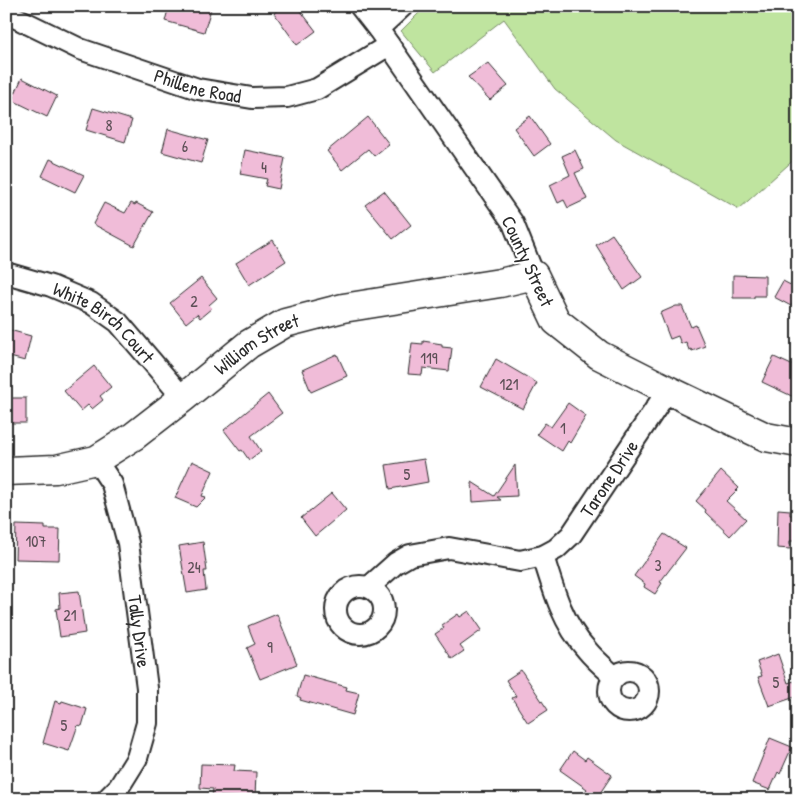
<svg xmlns="http://www.w3.org/2000/svg" width="804" height="805" font-family="'Patrick Hand',sans-serif">
	<style>
		.green { fill: #bfe49f; stroke: #758865 }
		.building { fill: #f0bcd8; stroke: #2b2b2b }
		.lines { fill: none; stroke-linecap: round; stroke-linejoin: round }
		.street-casing { stroke: #2b2b2b; stroke-width: 24 }
		.secondary-casing { stroke: #2b2b2b; stroke-width: 31 }
		.street { stroke: #fff; stroke-width: 20 }
		.secondary { stroke: #fff; stroke-width: 28 }
		.labels { text-anchor: middle; stroke-width: 4; stroke-linejoin: round; paint-order: stroke }
		.number-label { font-size: 16px; fill: #5c4f56 }
		.street-label { font-size: 19px; fill: #2b2b2b; stroke: #fff }
	</style>
	<rect width="100%" height="100%" fill="#fff"/>
	<filter id="ink" filterUnits="userSpaceOnUse"><feTurbulence type="fractalNoise" baseFrequency=".02" numOctaves="2"/><feDisplacementMap in="SourceGraphic" scale="10" xChannelSelector="R" yChannelSelector="G"/><feConvolveMatrix kernelMatrix="1 2 1 2 8 2 1 2 1" color-interpolation-filters="sRGB"/></filter>
	<g filter="url(#ink)">
		<!-- green -->
		<path class="green" d="M426,6h365l-1,5 8,22v123l-59,53 -123,-69 -61,-51 -51,-70 -69,53 -34,-41z"/>
		<!-- building -->
		<g class="building">
			<path d="M169,6h32l10,3 -7,23 -39,-11z"/>
			<path d="M283,6h14l19,25 -19,14 -23,-32z"/>
			<path d="M488,63l20,23 -18,14 -22,-23z"/>
			<path d="M22,78l35,18 -10,21 -35,-17z"/>
			<path d="M93,108l39,12 -7,22 -39,-12z"/>
			<path d="M530,116l20,28 -16,12 -20,-28z"/>
			<path d="M368,117l21,27 -15,12 -6,-7 -26,21 -15,-19z"/>
			<path d="M168,129l40,11 -7,23 -39,-11z"/>
			<path d="M245,150l40,8 -6,31 -14,-3 2,-7 -27,-5z"/>
			<path d="M575,150l9,19 -9,4 12,26 -19,9 -4,-8 -6,3 -8,-18 20,-10 -8,-19z"/>
			<path d="M50,159l34,16 -9,17 -33,-16z"/>
			<path d="M384,191l27,34 -18,14 -28,-34z"/>
			<path d="M104,203l21,10 6,-10 4,2 1,-2 17,9 -19,34 -41,-22z"/>
			<path d="M612,234l30,43 -18,13 -28,-45z"/>
			<path d="M273,240l13,21 -37,24 -13,-22z"/>
			<path d="M733,275l32,1v20h-11v2h-21z"/>
			<path d="M201,278l16,20 -8,7 3,3 -12,10 -3,-4 -11,9 -16,-20z"/>
			<path d="M783,281l15,8v5l-7,12 -17,-9z"/>
			<path d="M676,306h6l9,21 5,-2 9,21 -13,5 -1,-2 -2,1 -3,-8 -5,2 -3,-8 -8,3 -10,-26z"/>
			<path d="M6,329l25,7 -6,25 -19,-5z"/>
			<path d="M423,341l19,3v3l10,1 -3,23 -26,-3 -1,7 -14,-1 4,-31 11,1z"/>
			<path d="M337,354l10,22 -36,16 -9,-22z"/>
			<path d="M774,357l24,11v31l-36,-17z"/>
			<path d="M496,359l41,24 -14,26 -42,-22z"/>
			<path d="M94,366l17,21 -11,9 3,4 -11,9 -4,-4 -7,6 -17,-20z"/>
			<path d="M268,394l14,19 -31,23 10,15 -12,9 -7,-10 -2,1 -16,-21z"/>
			<rect x="6" y="398" width="20" height="25"/>
			<path d="M568,403l18,13 -16,27 -2,-2 -6,10 -25,-17 8,-11 6,4z"/>
			<path d="M424,459l4,23 -38,7 -4,-24z"/>
			<path d="M192,461l21,10 -11,25 4,1 -10,10 -21,-9z"/>
			<path d="M515,465l2,31 -20,1 4,3 -28,2 -1,-20 22,14z"/>
			<path d="M721,471l18,17 -13,13 20,18 -16,17 -25,-24 1,-2 -10,-9z"/>
			<path d="M332,493l14,17 -31,26 -14,-18z"/>
			<path d="M778,509l12,1v5h8v26h-8v8l-13,-1z"/>
			<path d="M16,525l29,1v3h15l-1,31 -44,-1z"/>
			<path d="M664,534l22,14 -26,34 2,1 -7,11 -11,-7 1,-3 -11,-8z"/>
			<path d="M203,542l4,29h-3l2,19 -19,3 -8,-47z"/>
			<path d="M79,591l6,42 -25,4 -4,-28 4,-1 -1,-15z"/>
			<path d="M469,611l13,19 -22,16 4,5 -12,8 -17,-25 9,-6 -2,-3 16,-11 2,3z"/>
			<path d="M277,614l20,50 -37,15 -13,-31 8,-4 -7,-18z"/>
			<path d="M778,654l10,29 6,-2 4,8v7l-29,10 -11,-29 4,-1 -5,-14z"/>
			<path d="M521,670l27,40 -20,13 -16,-25 4,-2 -10,-16z"/>
			<path d="M303,675l44,12 -1,3 13,3 -6,22 -53,-15 1,-2 -4,-2z"/>
			<path d="M55,701l6,2 1,-2 25,8 -5,17 -4,-1 -9,26 -26,-8z"/>
			<path d="M770,738l22,9 -12,27 -2,-2 -8,18 -18,-7z"/>
			<path d="M573,751l12,9 2,-3 25,18 -16,24h-16l7,-10 -27,-19z"/>
			<path d="M201,764l34,1 -1,6 22,1 -1,26 -43,-2 1,-7 -13,-1z"/>
		</g>
		<g class="lines">
			<!-- street casing -->
			<g class="street-casing">
				<g id="street">
					<path d="M360,6l18,23 135,194 21,52"/>
					<path id="s1" d="M6,13l74,36 118,40 54,9 35,-1 30,-8 72,-44"/>
					<path d="M378,29l25,-23"/>
					<path id="s2" d="M6,273l45,13 40,17 27,19 65,76"/>
					<path id="s3" d="M96,460l16,24 16,59 19,145v35l-10,35 -18,29 -12,12"/>
					<path d="M543,556c10,33 20,68 44,94 8,10 18,18 28,27"/>
					<circle cx="360" cy="610" r="24"/>
					<path id="s4" d="M369,587l27,-24 14,-8 39,-7 71,13 23,-5 13,-7 15,-14 97,-145"/>
					<circle cx="629" cy="691" r="20"/>
				</g>
			</g>
			<!-- secondary casing -->
			<g class="secondary-casing">
				<g id="secondary">
					<path id="s5" d="M6,471l50,-2 40,-9 38,-24 49,-38 66,-54 36,-21 58,-15 157,-25 34,-8 22,46 43,34 69,35 98,47 32,6"/>
				</g>
			</g>
			<!-- street -->
			<use href="#street" class="street"/>
			<!-- secondary -->
			<use href="#secondary" class="secondary"/>
		</g>
	</g>
	<g class="labels">
		<!-- number labels -->
		<g class="number-label">
			<text x="109" y="131">8</text>
			<text x="185" y="152">6</text>
			<text x="264" y="173">4</text>
			<text x="194" y="307">2</text>
			<text x="429" y="364">119</text>
			<text x="509" y="390">121</text>
			<text x="563" y="434">1</text>
			<text x="407" y="480">5</text>
			<text x="36" y="547">107</text>
			<text x="658" y="571">3</text>
			<text x="194" y="573">24</text>
			<text x="70" y="621">21</text>
			<text x="270" y="653">9</text>
			<text x="776" y="688">5</text>
			<text x="64" y="731">5</text>
		</g>
		<!-- street labels -->
		<g class="street-label">
			<text dy="7" stroke="none"><textPath href="#s1" startOffset="206">Phillene Road</textPath></text>
			<text transform="translate(528 261) rotate(65)" y="7">County Street</text>
			<text dy="7" stroke="none"><textPath href="#s2" startOffset="112">White Birch Court</textPath></text>
			<text dy="7" stroke="none"><textPath href="#s5" startOffset="290">William Street</textPath></text>
			<text dy="7" stroke="none"><textPath href="#s4" startOffset="291">Tarone Drive</textPath></text>
			<text dy="7" stroke="none"><textPath href="#s3" startOffset="179">Tally Drive</textPath></text>
		</g>
	</g>
	<!-- margin -->
	<rect width="804" height="805" fill="none" stroke="#fff" stroke-width="25"/>
	<rect x="12" y="12" width="779" height="780" fill="none" stroke="#2b2b2b" stroke-width="2" filter="url(#ink)"/>
</svg>
